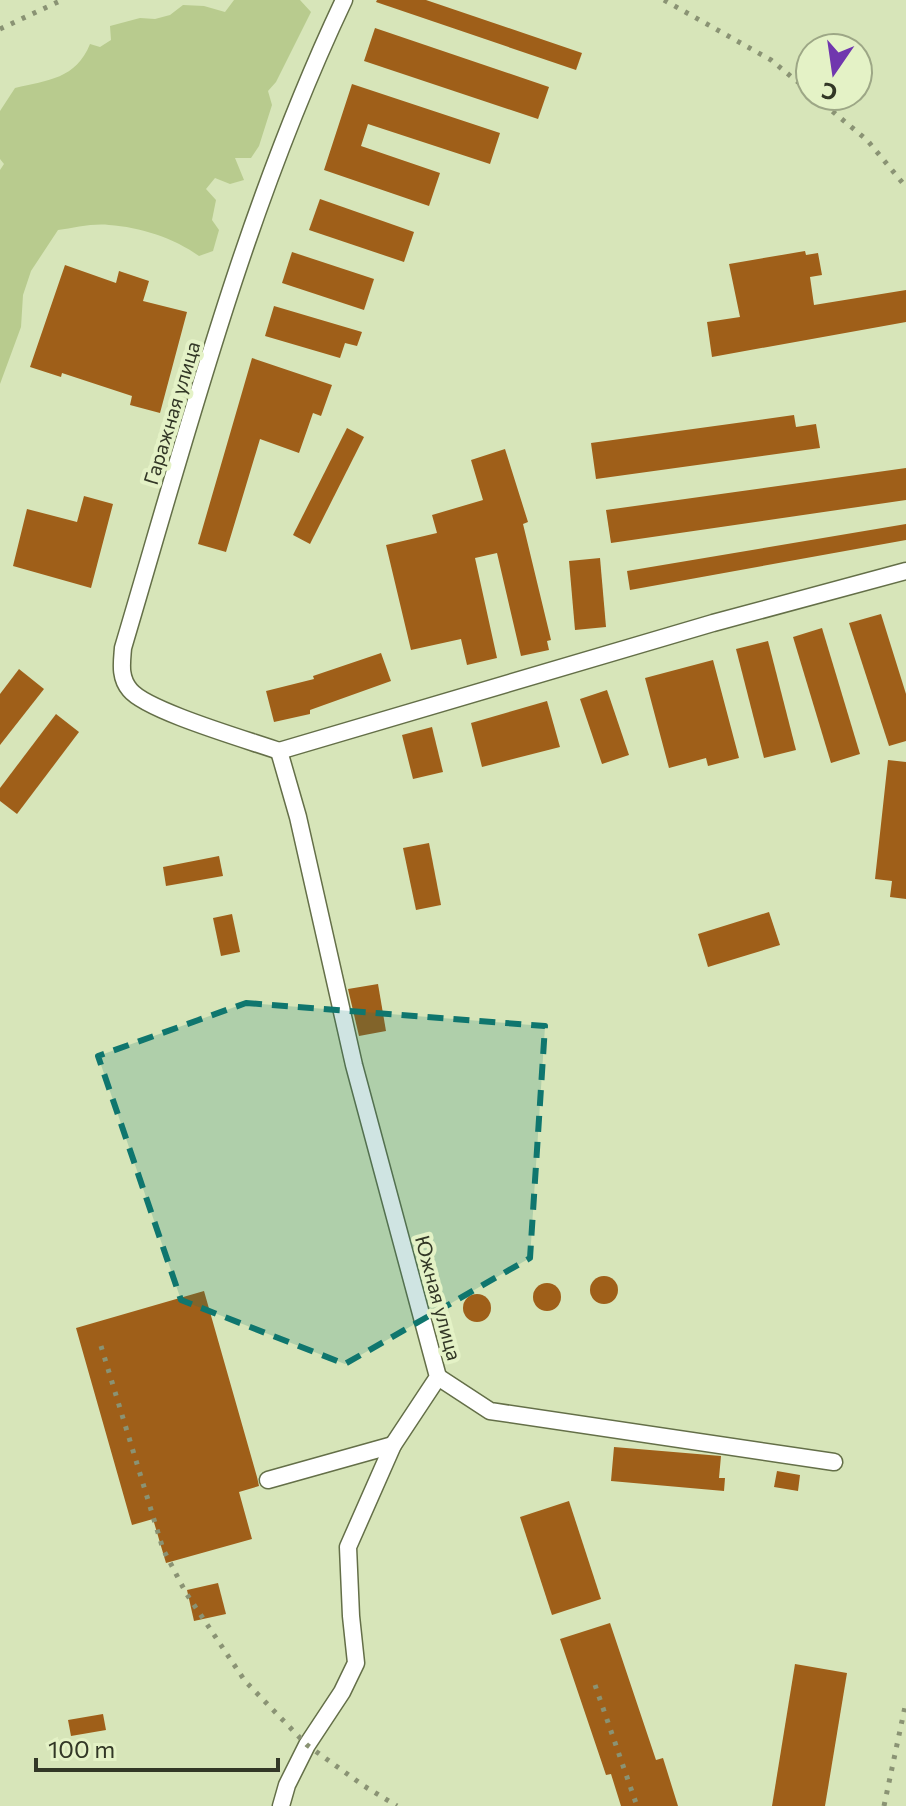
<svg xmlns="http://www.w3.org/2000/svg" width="906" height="1806" font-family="Commissioner,sans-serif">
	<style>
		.green { fill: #b8cb8e }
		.building { fill: #9f5f19 }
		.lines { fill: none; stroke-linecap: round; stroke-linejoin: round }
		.minor-casing { stroke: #646f48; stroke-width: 19 }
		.minor { stroke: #fff; stroke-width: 16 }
		.rail { stroke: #8a9374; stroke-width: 5; stroke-dasharray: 4 8; stroke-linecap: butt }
		.marked { fill: #0f766e; fill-opacity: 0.2; stroke: #0f766e; stroke-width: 6; stroke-dasharray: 16 10; stroke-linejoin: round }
		.labels { text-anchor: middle; stroke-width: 8; stroke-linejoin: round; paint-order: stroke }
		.street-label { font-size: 20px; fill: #323726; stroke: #e4f2c6 }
	</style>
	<rect width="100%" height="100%" fill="#d7e5b9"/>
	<!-- green -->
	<path class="green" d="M234,0h66l11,12 -35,70 -8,9 4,14 -13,41 -8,12h-16l9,22 -14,4 -15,-6 -9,11 10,11 -4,20 7,10 -6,21 -14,5c-25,-18 -59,-29 -90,-31 -16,-2 -35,3 -51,5l-27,41 -8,24 -2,32 -21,57v-214l4,-6 -4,-5v-48l15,-23c33,-8 61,-9 75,-44l10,3 11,-7 -1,-14 30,-8 15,1 15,-4 13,-10 21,1 21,6z"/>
	<!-- building -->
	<g class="building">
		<path d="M377,0h49l156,53 -6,17 -200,-68z"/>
		<path d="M375,28l174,59 -11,32 -174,-58z"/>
		<path d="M352,84l148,49 -10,31 -122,-40 -7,22 79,27 -11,33 -105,-36z"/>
		<path d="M320,199l94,33 -10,30 -95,-32z"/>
		<path d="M805,251l1,4 12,-2 4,22 -12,2 4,28 92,-15v32l-194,35 -5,-35 33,-5 -11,-53z"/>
		<path d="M292,252l82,27 -10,31 -82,-27z"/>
		<path d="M65,265l51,18 3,-12 30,10 -6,20 44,11 -27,101 -30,-8 2,-9 -70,-23 -1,4 -31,-10z"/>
		<path d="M274,306l88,26 -5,14 -12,-3 -5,15 -75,-22z"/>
		<path d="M252,358l80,27 -11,31 -8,-3 -14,40 -39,-14 -34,113 -28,-8z"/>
		<path d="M794,415l2,12 20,-3 4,24 -224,31 -5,-36z"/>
		<path d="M347,428l17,9 -54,107 -17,-9z"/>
		<path d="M505,449l23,73 -5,2 28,116 -4,1 2,9 -28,6 -24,-103 -22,5 22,100 -30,7 -6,-26 -50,11 -25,-105 51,-12 -5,-18 51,-15 -12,-40z"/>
		<path d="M906,468v32l-295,43 -5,-33z"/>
		<path d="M84,496l29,8 -22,84 -78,-22 14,-57 50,13z"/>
		<path d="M906,524v16l-276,50 -3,-19z"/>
		<path d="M600,558l6,69 -31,3 -6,-69z"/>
		<path d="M881,614l25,80v47l-17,5 -40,-123z"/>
		<path d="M822,628l38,126 -29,9 -38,-126z"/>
		<path d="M768,641l28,109 -32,8 -28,-109z"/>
		<path d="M381,653l10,28 -81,29v4l-36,8 -8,-31 48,-12 -1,-3z"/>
		<path d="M713,660l26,98 -31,8 -2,-8 -37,10 -24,-90z"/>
		<path d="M19,669l25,20 -44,56v-51z"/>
		<path d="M607,690l22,65 -27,9 -22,-65z"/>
		<path d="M547,701l13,46 -78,20 -11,-44z"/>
		<path d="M56,714l23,18 -62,82 -17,-13v-13z"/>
		<path d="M432,727l11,45 -30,7 -11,-44z"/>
		<path d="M888,760l18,2v137l-16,-2 2,-16 -17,-2z"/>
		<path d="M429,843l12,62 -25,5 -13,-62z"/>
		<path d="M219,856l4,20 -57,10 -3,-19z"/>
		<path d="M769,912l11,33 -72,22 -10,-33z"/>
		<path d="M232,914l8,38 -19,4 -8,-38z"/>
		<path d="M378,984l8,47 -27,5 -11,-47z"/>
		<circle cx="604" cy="1290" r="14"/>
		<circle cx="547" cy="1297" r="14"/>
		<path d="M204,1291l53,186 2,9 -20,6 13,47 -86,24 -13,-44 -21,6 -56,-197z"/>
		<circle cx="477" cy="1308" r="14"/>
		<path d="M614,1447l107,9 -2,22h6l-1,13 -113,-10z"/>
		<path d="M777,1471l23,4 -2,16 -24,-4z"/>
		<path d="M569,1501l32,98 -49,16 -32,-98z"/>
		<path d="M218,1583l8,31 -32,7 -7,-31z"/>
		<path d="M610,1623l46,137 7,-2 15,48h-57l-10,-32 -5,1 -46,-136z"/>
		<path d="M795,1664l52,9 -22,133h-53z"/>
		<path d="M103,1714l3,16 -35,6 -3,-16z"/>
	</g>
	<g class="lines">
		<!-- minor casing -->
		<g class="minor-casing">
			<g id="minor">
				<path d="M279,751l19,66 56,248 84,312 -45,68 -45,102 3,69 5,47 -14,29 -35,53 -20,40 -6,21"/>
				<path d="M279,751c-31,-11 -132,-40 -149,-61 -11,-13 -8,-28 -7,-42 65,-219 123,-441 221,-648"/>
				<path d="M279,751l434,-128 193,-52"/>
				<path d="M438,1377l52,34 344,51"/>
				<path d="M268,1480l125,-35"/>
			</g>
		</g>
		<!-- minor -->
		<use href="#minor" class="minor"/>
		<!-- rail -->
		<g class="rail">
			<path d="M664,0l107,60 39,32"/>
			<path d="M0,29l62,-29"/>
			<path d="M814,96l53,44 39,47"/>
			<path d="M101,1346l62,203 23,44 59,88 62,64 57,41 33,20"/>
			<path d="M595,1685l42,121"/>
			<path d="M884,1806l22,-104"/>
		</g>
	</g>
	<!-- marked area -->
	<path class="marked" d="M246,1003l299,23 -15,232 -185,106 -164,-64 -83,-244z"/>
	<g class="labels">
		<!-- street labels -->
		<g class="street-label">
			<text transform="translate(172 413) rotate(-73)" y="7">Гаражная улица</text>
			<text transform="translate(438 1298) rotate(75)" y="7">Южная улица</text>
		</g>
	</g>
	<!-- north arrow -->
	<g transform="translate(834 72) rotate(193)"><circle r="38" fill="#e4f2c6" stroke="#9da786" stroke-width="2"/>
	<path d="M0-6L14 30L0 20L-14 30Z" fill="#7037ae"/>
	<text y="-12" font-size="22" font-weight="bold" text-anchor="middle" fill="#323726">С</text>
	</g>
	<!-- scale -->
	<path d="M36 1758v12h242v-12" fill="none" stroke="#323726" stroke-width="4"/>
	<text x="48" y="1758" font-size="24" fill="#323726" stroke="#e4f2c6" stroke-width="6" paint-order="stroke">100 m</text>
</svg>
